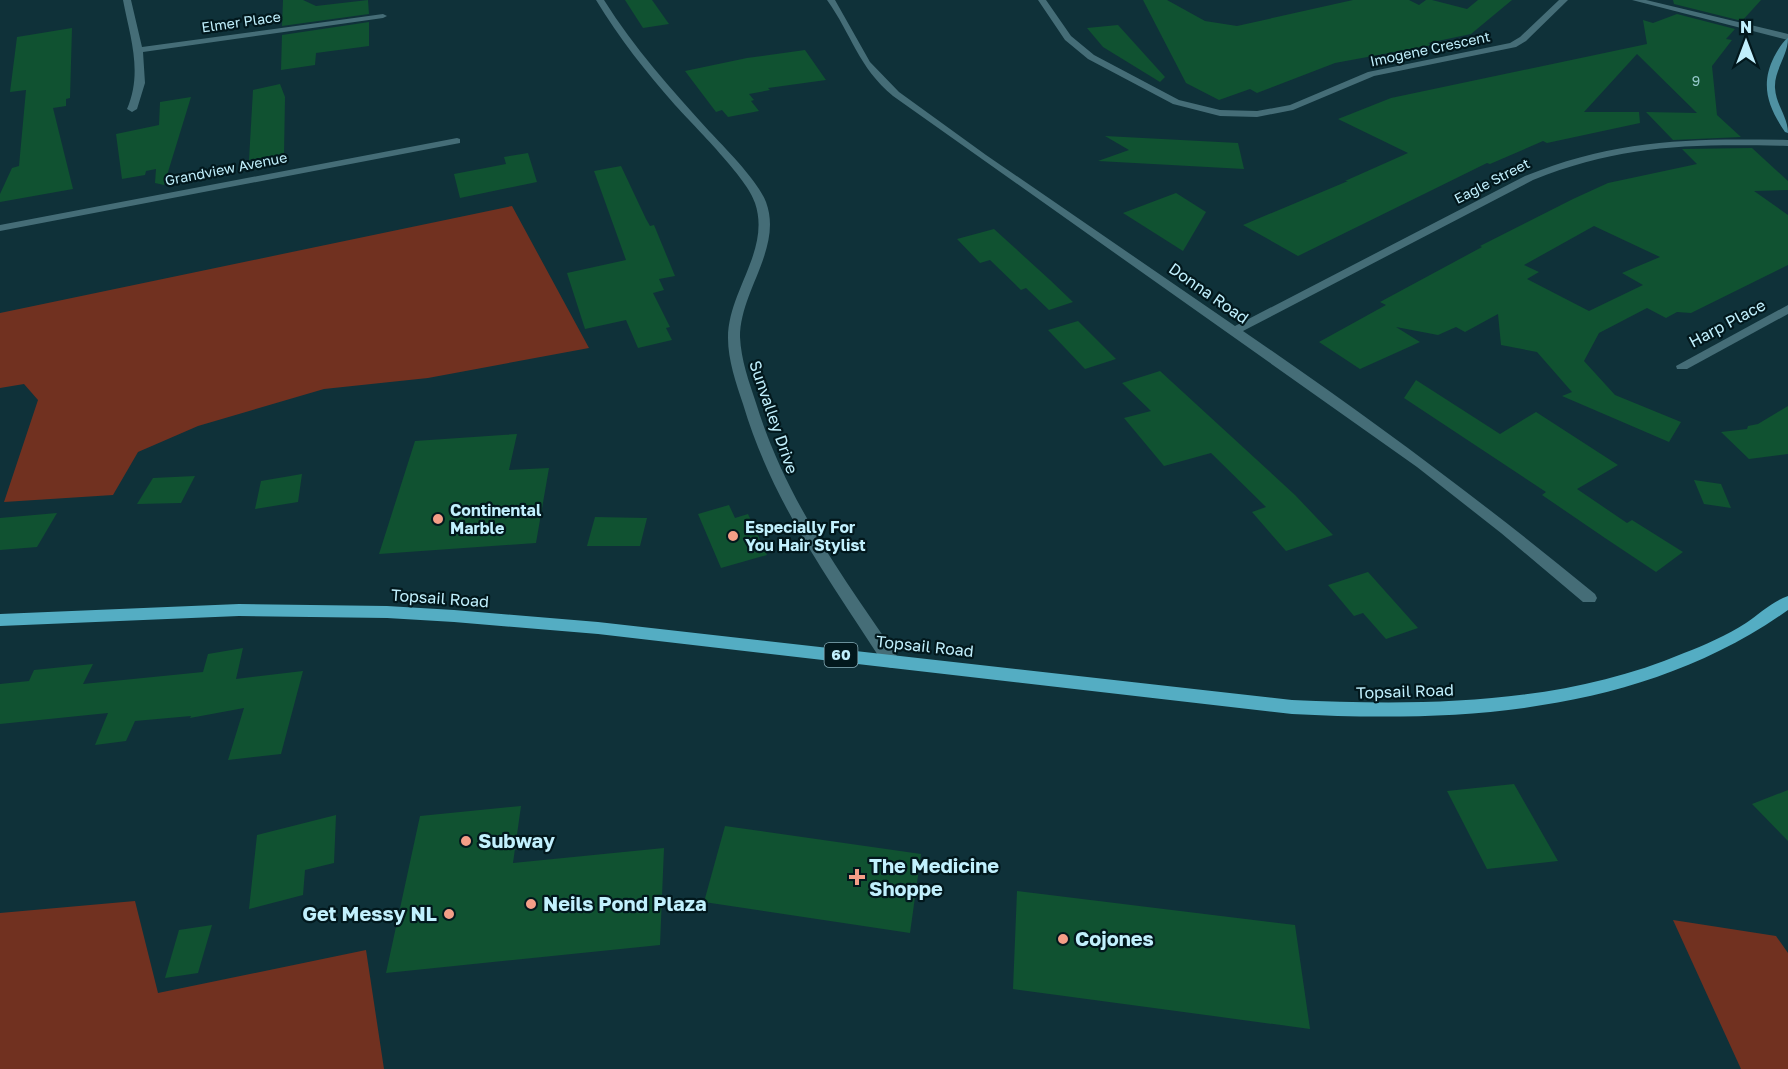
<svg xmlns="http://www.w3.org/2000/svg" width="1788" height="1069" font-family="'Golos Text',sans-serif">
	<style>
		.green { fill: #713120 }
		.building { fill: #105231; fill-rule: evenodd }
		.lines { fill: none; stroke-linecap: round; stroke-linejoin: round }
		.street { fill: #456d77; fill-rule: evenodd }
		.secondary { fill: #4f91a2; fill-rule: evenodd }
		.primary { fill: #54adc3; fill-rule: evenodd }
		.poi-dot { fill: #f49e87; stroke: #02181d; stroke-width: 2 }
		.labels { text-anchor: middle; stroke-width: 4.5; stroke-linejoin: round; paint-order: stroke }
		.far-street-label { font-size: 14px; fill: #c1f0fd; stroke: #02181d }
		.number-label { font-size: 14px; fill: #95c8ca }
		.shield { fill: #02181d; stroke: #88afba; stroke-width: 1.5 }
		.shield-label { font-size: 15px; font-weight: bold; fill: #c1f0fd }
		.street-label { font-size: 16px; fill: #c1f0fd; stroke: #02181d }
		.poi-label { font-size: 16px; font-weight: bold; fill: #c1f0fd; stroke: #02181d; text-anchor: start }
		.near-poi-label { font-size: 20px; font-weight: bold; fill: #c1f0fd; stroke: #02181d; text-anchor: start }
	</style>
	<rect width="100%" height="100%" fill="#0f3139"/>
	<!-- green -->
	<g class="green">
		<path d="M512,206l77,142 -161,30 -104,11 -126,37 -60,26 -25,43 -109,7 34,-102 -14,-16 -24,4v-75z"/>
		<path d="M135,901l23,92 208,-43 18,119h-384v-156z"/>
		<path d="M1673,920l103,16 12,17v116h-47z"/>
	</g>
	<!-- building -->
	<g class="building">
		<path d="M283,0h20l13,6 52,-6 1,14 -87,12z"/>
		<path d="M625,0h27l17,24 -26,4z"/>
		<path d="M1143,0h24l38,21 32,5 116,-26h56l10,5 7,-5h6l35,9 11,-9h34l-41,34 -43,9 4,2 -97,18 -78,30 -7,-4 -31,11 -33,-17z"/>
		<path d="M1673,0h88l-19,21 -68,-17z"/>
		<path d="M1677,14l58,15 -9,10 6,1 -20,26 5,49 24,22 -68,3 -27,-28 51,1 -60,-59 -53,58h55l1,11 -93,20 -4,-2 -53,23 -3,-1 -189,93 -55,-31 105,-44h-3l63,-28 -70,-34 53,-21 256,-54 -4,-24 10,3z"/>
		<path d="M369,22v24l-53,7 -1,12 -34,5 1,-35z"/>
		<path d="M1118,25l47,52 -5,5 -57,-35 -16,-19z"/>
		<path d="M72,28l-2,70 -4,1v7l-13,2 20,81 -73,13v-8l12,-26 7,-2 7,-76 -16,2 7,-55z"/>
		<path d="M805,50l21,30 -58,8 2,2 -21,4 5,6 -3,1 8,10 -31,6 -6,-7 -6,2 -31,-41 62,-13z"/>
		<path d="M280,84l5,13 -1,57 -35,6 4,-70z"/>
		<path d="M191,97l-27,88 -9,-2 1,-14 -10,2 -1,4 -23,4 -6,-45 43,-9 1,-23z"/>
		<path d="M1105,136l133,7 6,26 -146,-8 31,-11z"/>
		<path d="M1752,148l36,33v9l-34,1 34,24v50l-97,48 -14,-1 -11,6 -19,-10 -48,25 -15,28 31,34 66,27 -12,20 -107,-46 10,-4 -35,-40 -36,-7 -3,-31 -33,18 -9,-5 -18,8 -42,-8 24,15 -60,27 -41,-27 67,-37 -6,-3 102,-55 -2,-1 93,-47 35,-16 89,-19 -15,-15zM1594,226l66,31 -38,16 21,12 -54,26 -62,-32 12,-7 -15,-7z"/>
		<path d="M528,153l9,29 -77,16 -6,-24 52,-10 -2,-7z"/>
		<path d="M621,166l25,53 4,7 4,-1 21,51 -16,3 5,11 -11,3 17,34 -4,1 6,12 -34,8 -12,-28 -41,9 -18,-56 59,-13 -32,-89z"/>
		<path d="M1176,193l30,19 -23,39 -60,-38z"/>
		<path d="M994,229l56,51 23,22 -24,8 -23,-22 -5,2 -31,-30 -10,3 -23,-24z"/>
		<path d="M1078,321l38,38 -31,10 -37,-39z"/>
		<path d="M1160,371l135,124 38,40 -47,16 -34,-39 14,-5 -55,-54 -47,13 -40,-48 27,-7 -29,-28z"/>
		<path d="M1416,380l84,54 36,-22 82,53 -41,24 50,34 5,-3 51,32 -27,20 -51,-34 -63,-43 4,-3 -142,-94z"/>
		<path d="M1788,406v48l-39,5 -28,-27 26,-3 1,-3 10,-2z"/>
		<path d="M517,434l-8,36 40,-2 -13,75 -157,11 36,-113z"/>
		<path d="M302,474l-4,28 -43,7 6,-28z"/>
		<path d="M195,476l-14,27 -44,1 16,-26z"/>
		<path d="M1694,480l27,4 10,24 -27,-4z"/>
		<path d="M729,505l6,13 13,-4 19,41 -46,13 -23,-54z"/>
		<path d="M57,513l-20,34 -37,3v-32z"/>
		<path d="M595,517l52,1 -7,28h-53z"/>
		<path d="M1368,572l50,56 -32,11 -23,-26 -9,3 -26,-31z"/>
		<path d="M243,648l-7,31 67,-8 -22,83 -53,6 16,-52 -54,10 1,-2 -56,5 -9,20 -31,4 13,-32 -108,11v-40l29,-3 5,-11 59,-6 -10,20 120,-12 5,-18z"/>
		<path d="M1514,784l44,77 -71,8 -40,-78z"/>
		<path d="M1788,790v51l-36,-37z"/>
		<path d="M521,806l-8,57 151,-15 -4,97 -274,28 34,-157z"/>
		<path d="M336,815l-2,48 -29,7 -2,25 -54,14 8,-74z"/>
		<path d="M725,826l196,28 -11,79 -206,-31z"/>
		<path d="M1017,891l278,34 15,104 -297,-40z"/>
		<path d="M212,925l-14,48 -33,5 14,-48z"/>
	</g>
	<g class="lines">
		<!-- street -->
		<g class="street">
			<path d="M123,0h8l11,47 241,-33 4,2 -4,2 -240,34 2,31 -8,26 -5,3 -5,-3c16,-37 3,-72 -4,-109z"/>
			<path d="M596,0h8c30,48 67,89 105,131 16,17 49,50 57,71 17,46 -26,89 -26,135 1,23 9,45 16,66 30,97 85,171 141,253l2,5 -2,5 -6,2 -6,-2c-55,-85 -113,-164 -142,-262 -7,-21 -15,-44 -15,-66 0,-47 43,-88 27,-135 -7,-24 -61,-77 -80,-98 -29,-33 -56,-67 -79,-105z"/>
			<path d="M827,0h8l35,62 29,30 87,63 249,171 290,-150c91,-37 167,-38 263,-36v6c-95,-2 -165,-2 -255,34l-290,151c121,83 238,169 352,263l2,4 -2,4h-12l-82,-69 -84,-66 -524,-371c-35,-29 -41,-61 -66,-96z"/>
			<path d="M1038,0h8l25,36 23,19 85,45 41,10 37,1 33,-6 78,-33 142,-29 10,-6 39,-37h9l-42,41 -10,6 -142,29 -81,34 -36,7 -37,-1 -47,-12 -85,-45 -23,-19z"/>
			<path d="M1632,0h14l142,34v6z"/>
			<path d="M457,138l3,1v4l-460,88v-6z"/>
			<path d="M1788,305v9l-101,55h-10l-1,-3z"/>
		</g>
		<!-- secondary -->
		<path class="secondary" d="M1788,38c0,18 -14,32 -13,50 1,17 13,29 13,45l-3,-1c-17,-25 -25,-47 -11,-75 4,-7 8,-15 14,-19z"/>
		<!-- primary -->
		<path class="primary" d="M1788,596v14c-145,103 -325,113 -496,104l-694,-80 -144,-12 -67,-4 -148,-2 -239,10v-12l239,-10 148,2 67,4 144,12 694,78c131,6 269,5 392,-47 21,-8 43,-18 62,-30 13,-9 27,-22 42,-27z"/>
	</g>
	<!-- markers -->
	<g class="poi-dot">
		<circle cx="438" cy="519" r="6"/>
		<circle cx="733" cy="536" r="6"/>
		<circle cx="466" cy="841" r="6"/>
		<path d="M854 868h6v6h6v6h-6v6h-6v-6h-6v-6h6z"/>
		<circle cx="531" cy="904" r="6"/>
		<circle cx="449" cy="914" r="6"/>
		<circle cx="1063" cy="939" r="6"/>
	</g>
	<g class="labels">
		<!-- far-street labels -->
		<g class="far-street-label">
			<text transform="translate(241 22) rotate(-8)" y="5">Elmer Place</text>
			<text transform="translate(1430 49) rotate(-12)" y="5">Imogene Crescent</text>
			<text transform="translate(226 169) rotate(-11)" y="5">Grandview Avenue</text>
			<text transform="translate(1492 181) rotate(-27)" y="5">Eagle Street</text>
		</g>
		<!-- number labels -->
		<g class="number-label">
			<text x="1696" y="86">9</text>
		</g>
		<!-- shield labels -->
		<rect class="shield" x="824.5" y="643" width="33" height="24" rx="4.5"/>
		<g class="shield-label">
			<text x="841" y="660">60</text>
		</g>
		<!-- street labels -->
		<g class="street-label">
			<text transform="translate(1209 293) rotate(35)" y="6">Donna Road</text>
			<text transform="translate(1727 323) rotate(-28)" y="6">Harp Place</text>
			<text transform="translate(774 417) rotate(71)" y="6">Sunvalley Drive</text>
			<text transform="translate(440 598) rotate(4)" y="6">Topsail Road</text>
			<text transform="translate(925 646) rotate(6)" y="6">Topsail Road</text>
			<text transform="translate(1405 691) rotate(-2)" y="6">Topsail Road</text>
		</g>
		<!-- poi labels -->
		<g class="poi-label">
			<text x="450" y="516">Continental<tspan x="450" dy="18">Marble</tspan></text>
			<text x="745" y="533">Especially For<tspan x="745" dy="18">You Hair Stylist</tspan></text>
		</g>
		<!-- near-poi labels -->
		<g class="near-poi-label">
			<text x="478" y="848">Subway</text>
			<text x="869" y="873">The Medicine<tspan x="869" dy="23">Shoppe</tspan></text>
			<text x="543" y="911">Neils Pond Plaza</text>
			<text x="437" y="921" text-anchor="end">Get Messy NL</text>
			<text x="1075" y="946">Cojones</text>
		</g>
	</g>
	<!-- north arrow -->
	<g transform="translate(1746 42)" stroke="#02181d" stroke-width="4.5" paint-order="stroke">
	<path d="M0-4.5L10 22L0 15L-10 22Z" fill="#c1f0fd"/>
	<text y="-9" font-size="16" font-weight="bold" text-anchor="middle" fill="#c1f0fd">N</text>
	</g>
</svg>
